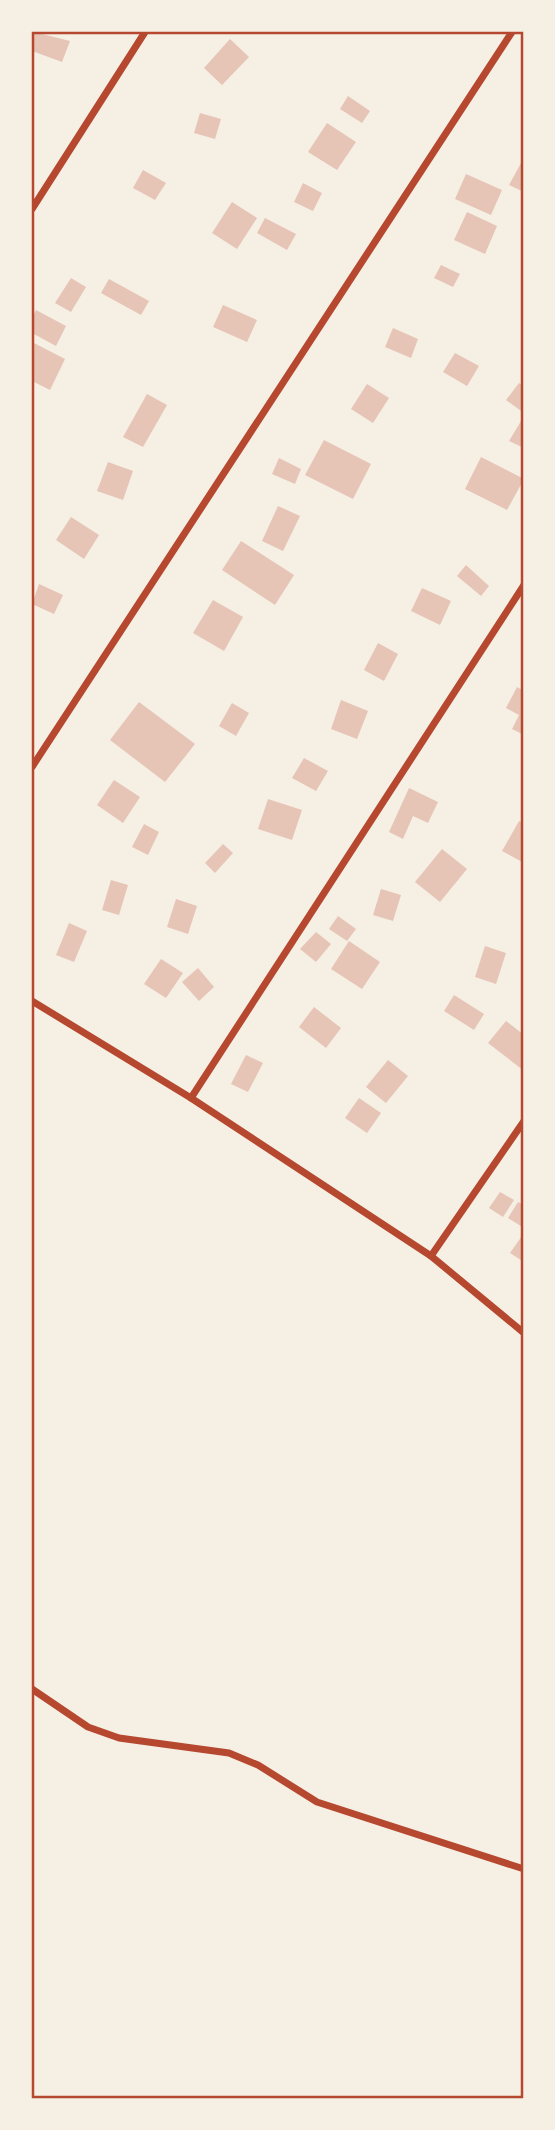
<svg xmlns="http://www.w3.org/2000/svg" width="555" height="2130" font-family="'Sofia Sans Condensed',sans-serif">
	<style>
		.building { fill: #e6c5b7 }
		.lines { fill: none; stroke-linecap: round; stroke-linejoin: round }
		.minor { stroke: #b5482f; stroke-width: 7 }
		.neatline { fill: none; stroke: #b5482f; stroke-width: 2.5 }
	</style>
	<rect width="100%" height="100%" fill="#f6efe4"/>
	<!-- building -->
	<g class="building">
		<path d="M34,32l36,9 -8,21 -30,-11z"/>
		<path d="M230,39l19,18 -27,28 -18,-17z"/>
		<path d="M348,96l22,15 -8,12 -22,-14z"/>
		<path d="M200,113l21,6 -6,20 -21,-6z"/>
		<path d="M327,123l29,19 -19,28 -29,-18z"/>
		<path d="M521,163l3,2v27l-15,-7z"/>
		<path d="M143,170l23,13 -11,17 -22,-12z"/>
		<path d="M466,174l36,16 -11,25 -36,-16z"/>
		<path d="M303,183l19,10 -9,18 -19,-9z"/>
		<path d="M232,202l25,16 -20,31 -25,-16z"/>
		<path d="M467,212l30,14 -12,28 -31,-14z"/>
		<path d="M265,218l31,16 -9,16 -30,-17z"/>
		<path d="M441,265l19,9 -7,13 -19,-9z"/>
		<path d="M71,278l15,9 -15,25 -16,-9z"/>
		<path d="M109,279l40,22 -8,14 -40,-22z"/>
		<path d="M223,305l34,15 -10,22 -34,-15z"/>
		<path d="M36,310l30,16 -10,20 -24,-13v-15z"/>
		<path d="M393,328l25,11 -7,19 -26,-11z"/>
		<path d="M32,342l33,17 -15,31 -18,-9z"/>
		<path d="M455,353l24,13 -12,20 -24,-14z"/>
		<path d="M519,383l5,3v27l-18,-13z"/>
		<path d="M367,384l22,14 -16,25 -22,-14z"/>
		<path d="M147,394l20,11 -24,42 -20,-10z"/>
		<path d="M521,421l3,1v26l-15,-7z"/>
		<path d="M324,440l47,24 -18,35 -48,-24z"/>
		<path d="M481,457l43,22 -17,31 -42,-21z"/>
		<path d="M279,458l22,11 -6,15 -23,-10z"/>
		<path d="M108,462l25,9 -10,29 -26,-9z"/>
		<path d="M278,506l22,10 -17,35 -21,-10z"/>
		<path d="M71,517l28,18 -15,24 -28,-19z"/>
		<path d="M241,541l53,34 -19,30 -53,-35z"/>
		<path d="M466,565l23,21 -8,10 -24,-20z"/>
		<path d="M39,584l24,11 -9,19 -22,-10z"/>
		<path d="M422,588l29,13 -11,24 -29,-14z"/>
		<path d="M213,600l30,17 -19,34 -31,-18z"/>
		<path d="M378,643l20,11 -14,27 -20,-11z"/>
		<path d="M517,687l7,4v44l-12,-6 7,-14 -13,-7z"/>
		<path d="M341,700l27,11 -11,28 -26,-10z"/>
		<path d="M139,702l56,42 -30,38 -55,-42z"/>
		<path d="M232,703l17,10 -13,23 -17,-10z"/>
		<path d="M304,758l24,13 -12,20 -24,-13z"/>
		<path d="M114,780l26,17 -17,26 -26,-18z"/>
		<path d="M409,788l29,14 -10,21 -15,-7 -10,23 -14,-7z"/>
		<path d="M268,799l34,11 -10,30 -34,-11z"/>
		<path d="M519,821l5,2v40l-22,-12z"/>
		<path d="M144,824l15,8 -11,23 -16,-8z"/>
		<path d="M223,844l10,9 -18,20 -10,-10z"/>
		<path d="M442,849l25,20 -27,33 -25,-20z"/>
		<path d="M111,880l17,5 -9,30 -17,-5z"/>
		<path d="M381,889l20,6 -8,26 -20,-6z"/>
		<path d="M176,899l21,7 -9,28 -21,-7z"/>
		<path d="M338,916l18,13 -9,12 -18,-12z"/>
		<path d="M69,923l18,8 -13,31 -18,-7z"/>
		<path d="M316,932l15,12 -15,18 -16,-13z"/>
		<path d="M349,941l31,21 -18,27 -31,-20z"/>
		<path d="M485,946l21,7 -10,31 -21,-7z"/>
		<path d="M161,959l22,14 -17,25 -22,-14z"/>
		<path d="M198,968l16,19 -15,14 -17,-19z"/>
		<path d="M454,995l30,19 -10,16 -30,-19z"/>
		<path d="M314,1007l27,21 -15,20 -27,-21z"/>
		<path d="M506,1021l18,14v36l-36,-28z"/>
		<path d="M246,1055l17,8 -15,29 -17,-8z"/>
		<path d="M388,1060l20,16 -22,27 -20,-16z"/>
		<path d="M359,1098l22,15 -14,20 -22,-15z"/>
		<path d="M500,1192l14,8 -11,17 -14,-9z"/>
		<path d="M518,1202l6,3v23l-16,-10z"/>
		<path d="M524,1233v29l-14,-9z"/>
	</g>
	<g class="lines">
		<!-- minor -->
		<g class="minor">
			<path d="M32,209l113,-177"/>
			<path d="M32,767l480,-735"/>
			<path d="M32,1001l159,97 240,158 93,77"/>
			<path d="M191,1098l333,-513"/>
			<path d="M431,1256l93,-135"/>
			<path d="M32,1689l56,38 31,11 110,15 29,12 59,37 207,67"/>
		</g>
	</g>
	<!-- border -->
	<rect width="555" height="2130" fill="none" stroke="#f6efe4" stroke-width="66"/>
	<rect x="33" y="33" width="489" height="2064" class="neatline"/>
</svg>
